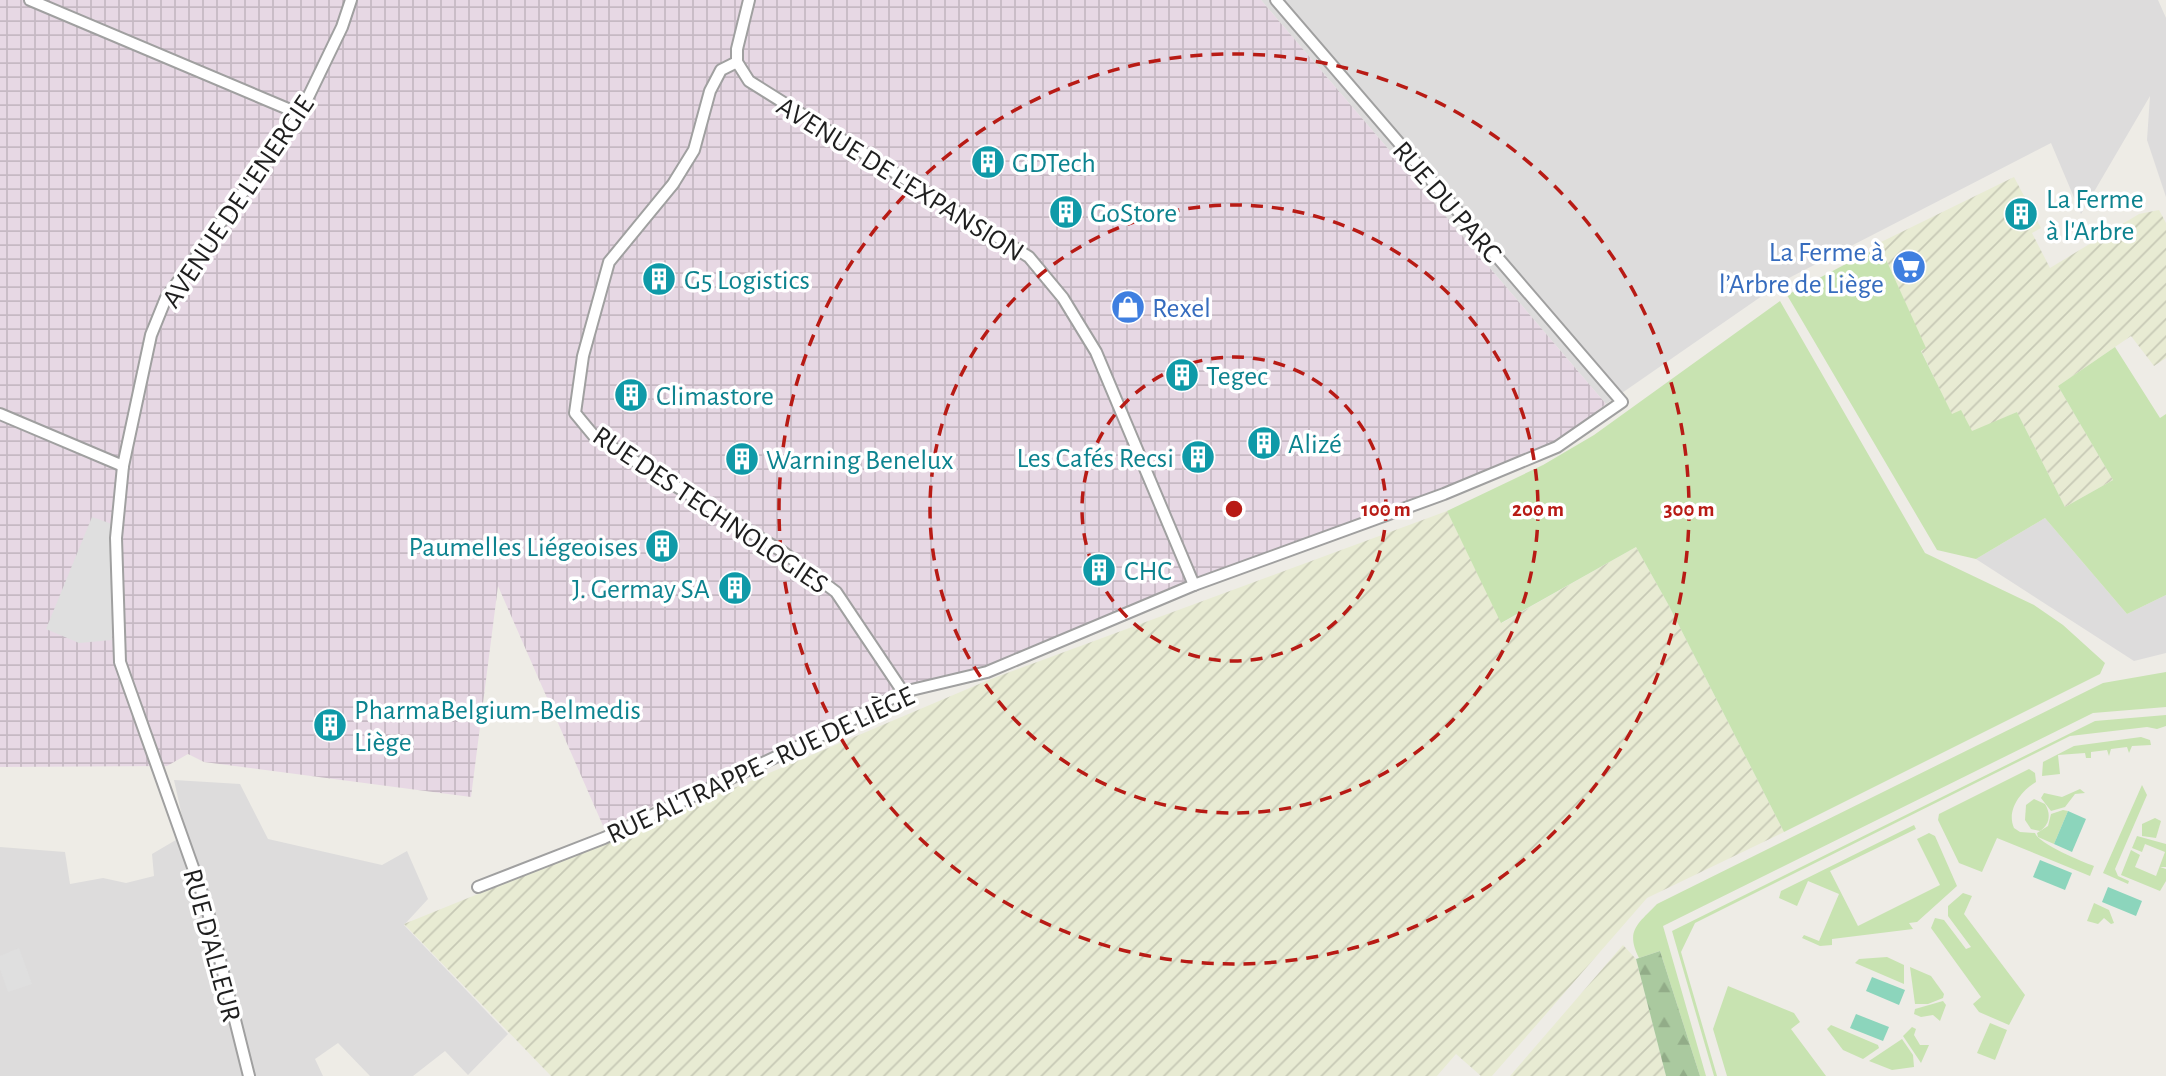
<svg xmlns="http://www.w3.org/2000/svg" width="2166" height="1076" font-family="'Alegreya Sans',sans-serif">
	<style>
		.residential { fill: #dddcdc }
		.industrial { fill: url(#industrial-grid) }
		.farmland { fill: url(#farmland-furrows) }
		.grass { fill: #c8e3b1 }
		.forest { fill: url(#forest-firs) }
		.pitch { fill: #8cd5bc }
		.parking { fill: #dfdfdf }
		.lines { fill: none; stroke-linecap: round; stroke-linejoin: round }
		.minor-casing { stroke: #a0a0a0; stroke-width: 14 }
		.minor { stroke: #fff; stroke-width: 10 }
		.ring { fill: none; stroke: #b81b15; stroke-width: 3.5; stroke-dasharray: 12 9 }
		.labels { text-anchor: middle; stroke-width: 7; stroke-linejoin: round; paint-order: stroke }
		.culture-label { font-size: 28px; fill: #0d838f; stroke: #fff; text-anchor: start }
		.street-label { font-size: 28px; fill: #1f1f1f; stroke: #fff }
		.shop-label { font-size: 28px; fill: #366cbe; stroke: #fff; text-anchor: end }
		.centre { fill: #b81b15; stroke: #fff; stroke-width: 3.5 }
		.ring-label { font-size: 21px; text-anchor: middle; font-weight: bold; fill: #b81b15; stroke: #fff; stroke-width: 7; stroke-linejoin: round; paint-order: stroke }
	</style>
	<defs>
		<pattern id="industrial-grid" width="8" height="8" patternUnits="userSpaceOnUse" patternTransform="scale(1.75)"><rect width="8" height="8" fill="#e7d8e4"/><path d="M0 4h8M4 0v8" fill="none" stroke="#c6b9c3"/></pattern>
		<pattern id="farmland-furrows" width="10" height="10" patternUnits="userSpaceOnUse" patternTransform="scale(1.75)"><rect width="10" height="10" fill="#e8ebd3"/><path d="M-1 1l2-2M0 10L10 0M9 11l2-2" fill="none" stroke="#c7c9b5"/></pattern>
		<pattern id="forest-firs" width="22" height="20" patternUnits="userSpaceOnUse" patternTransform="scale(1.75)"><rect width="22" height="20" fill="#aac99f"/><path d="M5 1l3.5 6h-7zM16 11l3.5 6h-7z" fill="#92ac88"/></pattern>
	</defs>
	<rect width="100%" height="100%" fill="#eeece6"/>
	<!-- residential -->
	<g class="residential">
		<path d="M1261,0h897l8,18v179l-19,-57 3,-44 -69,118 -30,-71 -266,137 -179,124z"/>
		<path d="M2045,518l82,96 39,-19v58l-32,8 -158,-102z"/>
		<path d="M174,780l66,4 28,55 114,26 25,-14 21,48 -24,26 104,109 -40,41 -23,-24 -32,25h-43l-32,-33 -23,16 8,17h-323v-229l65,5 5,32 33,-6 23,5 28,-7 -2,-22 34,-20z"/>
	</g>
	<!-- industrial -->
	<path class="industrial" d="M0,0h1261l345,404 -55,42 -643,250 -304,132 -106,-242 -27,211 -267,-35 -16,-8 -21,12 -167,1z"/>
	<!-- farmland -->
	<g class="farmland">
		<path d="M2014,177l27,51 -9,5 18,35 89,-54 20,-4 7,13v135l-12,8 -23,-30 -73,50 55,94 -48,27 -48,-95 -45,20 -20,-17 -31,-65 4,-2 -46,-105z"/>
		<path d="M1447,511l55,112 134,-76 32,57 116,228 -137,66 -155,178h-11l-25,-22 -19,22h-886l-147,-152 212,-86 375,-159z"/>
		<path d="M1623,945l13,14 30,117h-156z"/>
	</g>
	<!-- grass -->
	<g class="grass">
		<path d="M1880,246l46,102 -5,3 31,63 9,-4 11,21 45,-19 48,95 48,-27 -55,-94 57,-39 45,71 6,-4v181l-39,19 -82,-96 -69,41 -39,-9 -150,-255z"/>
		<path d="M1780,301l145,252 109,52 29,20 42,38 -5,11 -316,158 -116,-228 -32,-57 -135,76 -54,-112 96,-46 51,-30z"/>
		<path d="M2166,672v35l-73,6 -430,213 43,150h-6l-40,-125 -21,7c-14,-28 -1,-34 18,-54l446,-221z"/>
		<path d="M2166,715v11l-9,3 -10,-2 -77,9 -375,187 -14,29 36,124h-3l-42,-145 423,-210z"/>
		<path d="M2141,737l9,3 1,5 -19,1 -3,7 -2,-6 -16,2 -2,7 -2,-6 -16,2v6h-5l-1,-5 -27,2 2,19 -18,2 1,-14 31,-16z"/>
		<path d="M2029,769l6,4 1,9c-15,9 -30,28 -22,46l6,4 15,1c4,11 48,29 59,33l-4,10 -93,-38 -15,34 -23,-9 -21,-43 1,-6z"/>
		<path d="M2142,785l5,10 -32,74 3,7 11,5 -1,3 -25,-11z"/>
		<path d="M2080,789l5,4 -10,1 -10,13 -14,4 -10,-13 3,-5 18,4z"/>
		<path d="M2034,799l11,5c6,10 5,20 -5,27l-9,-2 -6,-9 1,-15z"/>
		<path d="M2063,810l5,1 -14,33 -16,-7 -1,-4 11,-7 3,-12z"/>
		<path d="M2155,818l6,3 -5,17 -14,-2v-12z"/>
		<path d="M1914,825l2,4 -86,42 28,55 82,-41 -23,-46 12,-6 6,3 22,50 -40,36 -8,1 4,6 -81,10v6l-12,1 -18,-8 2,-3 15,6 20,-47 -31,-13 -11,25 -18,-8 2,-7z"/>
		<path d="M2137,836l29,8v23h-6l6,2v12l-6,10 -39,-16 10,-25 9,5 -5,12 21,9 9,-24 -20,-8 -3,8 -10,-4z"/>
		<path d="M1963,893l9,3 -8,18 61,81 -16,30 -30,-13 -6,-8 8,-7 -50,-69 4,-10 9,2 22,29 5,-2 -23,-31v-10z"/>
		<path d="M2094,903l15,7 5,13 -3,1 -7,-6 -6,6 -11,-3z"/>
		<path d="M1887,957l17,8v19l-49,-21 4,-4z"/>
		<path d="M1910,967l21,9 13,18 -1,4 -15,6h-13z"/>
		<path d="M1728,986l66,27 6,9 -9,7 35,47h-99l-14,-47z"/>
		<path d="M1943,1001l3,4 -6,16 -7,-6 -12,2 -7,-3 1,-5z"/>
		<path d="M1990,1023l17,7 -12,30 -18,-7z"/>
		<path d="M1831,1025l47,20 1,3 -16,11 -20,-9 -16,-21z"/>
		<path d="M1912,1027l4,2 -2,6 6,10h9l-8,18 -18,-27z"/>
		<path d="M1902,1039l11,16 1,12 -22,3 -23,-9z"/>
	</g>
	<!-- forest -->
	<path class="forest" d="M1660,951l40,125h-34l-30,-117z"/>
	<!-- pitch -->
	<g class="pitch">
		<path d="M2068,811l18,8 -14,33 -18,-8z"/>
		<path d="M2040,860l32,13 -7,17 -32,-13z"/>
		<path d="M2108,887l34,14 -6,15 -34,-14z"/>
		<path d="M1872,977l33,13 -6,15 -33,-14z"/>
		<path d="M1856,1014l33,13 -6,14 -33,-13z"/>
	</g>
	<!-- parking -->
	<g class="parking">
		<path d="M92,517l20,7v116l-33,3 -33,-14z"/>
		<path d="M19,948l13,36 -24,8 -8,-23v-13z"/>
	</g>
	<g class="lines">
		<!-- minor casing -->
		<g class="minor-casing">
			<g id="minor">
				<path d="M30,0l270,114"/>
				<path d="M749,0l-12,49v13l12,19 280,176 34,41 33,54 98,233"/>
				<path d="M737,62l-16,8 -11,21 -16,59 -21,34 -64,78 -26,94 -8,57 19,23 189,116 53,40 67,100"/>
				<path d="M0,414l123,52"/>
				<path d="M478,887l126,-49 229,-108 70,-38 84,-20 207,-87 250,-91 113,-47 65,-45 -346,-402"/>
				<path d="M249,1076l-43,-172 -86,-242 -4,-124 7,-72 28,-131 15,-37 134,-184 42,-87 9,-27"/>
			</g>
		</g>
		<!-- minor -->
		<use href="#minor" class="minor"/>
	</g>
	<!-- distance rings -->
	<g class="ring">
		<circle cx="1234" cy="509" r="152"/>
		<circle cx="1234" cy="509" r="304"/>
		<circle cx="1234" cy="509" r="455"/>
	</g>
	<!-- icons -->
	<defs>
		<g id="building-disc" transform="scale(1.75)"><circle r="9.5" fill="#0f9aa8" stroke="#fff"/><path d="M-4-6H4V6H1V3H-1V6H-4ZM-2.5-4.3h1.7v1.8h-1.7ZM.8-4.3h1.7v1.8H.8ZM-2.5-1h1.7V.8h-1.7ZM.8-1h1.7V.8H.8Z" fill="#fff"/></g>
		<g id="supermarket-disc" transform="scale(1.75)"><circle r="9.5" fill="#3f7fe0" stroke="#fff"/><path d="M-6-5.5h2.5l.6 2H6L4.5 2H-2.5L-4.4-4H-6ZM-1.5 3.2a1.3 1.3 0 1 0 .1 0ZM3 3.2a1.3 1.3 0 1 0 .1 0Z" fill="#fff"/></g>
		<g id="shop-disc" transform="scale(1.75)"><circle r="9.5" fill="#3f7fe0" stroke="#fff"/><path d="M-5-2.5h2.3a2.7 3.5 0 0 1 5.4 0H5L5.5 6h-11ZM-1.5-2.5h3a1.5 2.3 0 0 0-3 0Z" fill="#fff"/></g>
	</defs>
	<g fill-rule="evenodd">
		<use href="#building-disc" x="988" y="162"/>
		<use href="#building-disc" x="1066" y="212"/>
		<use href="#building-disc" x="2021" y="214"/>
		<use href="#supermarket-disc" x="1909" y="267"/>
		<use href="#building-disc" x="659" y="279"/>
		<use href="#shop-disc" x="1128" y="307"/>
		<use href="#building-disc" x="1182" y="375"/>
		<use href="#building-disc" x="631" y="395"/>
		<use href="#building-disc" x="1264" y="443"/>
		<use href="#building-disc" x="1198" y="457"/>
		<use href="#building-disc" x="742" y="459"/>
		<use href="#building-disc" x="662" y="546"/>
		<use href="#building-disc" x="1099" y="570"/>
		<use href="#building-disc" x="735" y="588"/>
		<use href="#building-disc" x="330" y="725"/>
	</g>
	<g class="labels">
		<!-- culture labels -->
		<g class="culture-label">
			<text x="1012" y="172">GDTech</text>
			<text x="2046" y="208">La Ferme<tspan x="2046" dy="32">à l'Arbre</tspan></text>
			<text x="1090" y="222">GoStore</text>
			<text x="684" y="289">G5 Logistics</text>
			<text x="1206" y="385">Tegec</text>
			<text x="656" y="405">Climastore</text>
			<text x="1288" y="453">Alizé</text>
			<text x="1174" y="467" text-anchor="end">Les Cafés Recsi</text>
			<text x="766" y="469">Warning Benelux</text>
			<text x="638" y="556" text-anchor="end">Paumelles Liégeoises</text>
			<text x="1124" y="580">CHC</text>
			<text x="710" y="598" text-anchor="end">J. Germay SA</text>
			<text x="354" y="719">PharmaBelgium-Belmedis<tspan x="354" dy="32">Liège</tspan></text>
		</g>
		<!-- street labels -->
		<g class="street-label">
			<text transform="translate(901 178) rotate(32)" y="10">AVENUE DE L'EXPANSION</text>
			<text transform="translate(237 201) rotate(-56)" y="10">AVENUE DE L'ENERGIE</text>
			<text transform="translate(1448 201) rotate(49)" y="10">RUE DU PARC</text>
			<text transform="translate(711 509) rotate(34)" y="10">RUE DES TECHNOLOGIES</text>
			<text transform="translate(760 764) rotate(-25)" y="10">RUE AL'TRAPPE - RUE DE LIÈGE</text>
			<text transform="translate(213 945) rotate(75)" y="10">RUE D'ALLEUR</text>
		</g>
		<!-- shop labels -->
		<g class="shop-label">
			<text x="1884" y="261">La Ferme à<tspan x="1884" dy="32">l’Arbre de Liège</tspan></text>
			<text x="1152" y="317" text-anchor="start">Rexel</text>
		</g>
	</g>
	<circle cx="1234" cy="509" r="10" class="centre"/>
	<g class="ring-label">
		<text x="1386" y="516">100 m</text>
		<text x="1538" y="516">200 m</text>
		<text x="1689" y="516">300 m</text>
	</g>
</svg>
